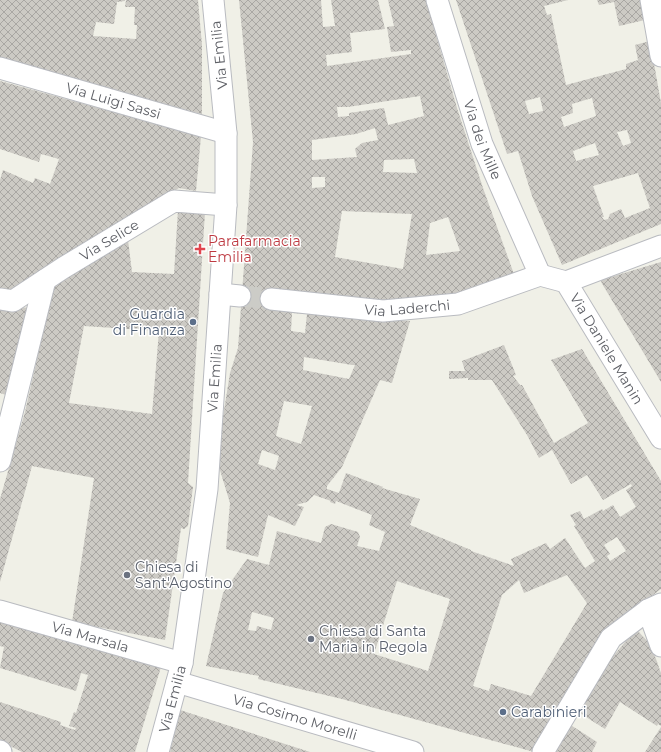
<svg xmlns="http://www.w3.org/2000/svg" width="661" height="752" font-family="Montserrat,sans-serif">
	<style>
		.building { fill: url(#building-cross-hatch); fill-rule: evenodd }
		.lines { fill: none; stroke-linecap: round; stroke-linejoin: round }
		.street-tunnel { stroke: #ccccc7; stroke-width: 21; stroke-dasharray: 21 10; stroke-linecap: butt }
		.street-casing { stroke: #b9bbc0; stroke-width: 23 }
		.street { stroke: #fff; stroke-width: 21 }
		.health-dot { fill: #e0444e; stroke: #fff; stroke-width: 1.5 }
		.service-dot { fill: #5c6f8a; stroke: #fff; stroke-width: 1.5 }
		.worship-dot { fill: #6b7280; stroke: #fff; stroke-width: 1.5 }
		.labels { text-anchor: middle; stroke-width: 3; stroke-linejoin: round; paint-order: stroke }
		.street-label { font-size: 14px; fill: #5f6167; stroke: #fff }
		.health-label { font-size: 14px; fill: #be3a42; stroke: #fff; text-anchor: start }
		.service-label { font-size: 14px; fill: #4e5e75; stroke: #fff; text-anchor: end }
		.worship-label { font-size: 14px; fill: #5b616d; stroke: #fff; text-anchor: start }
	</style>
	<defs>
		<pattern id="building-cross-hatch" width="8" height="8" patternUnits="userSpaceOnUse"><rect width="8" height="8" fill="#cccac4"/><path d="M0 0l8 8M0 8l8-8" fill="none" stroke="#a9a7a3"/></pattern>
	</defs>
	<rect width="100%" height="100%" fill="#f0f0e7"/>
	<!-- building -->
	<g class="building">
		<path d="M0,0h125v1l-8,1 -3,22 -18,-2 -3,14 43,3 1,-14h-3l1,-18h-10l1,-7h72l4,45v68l-1,1 -201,-55z"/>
		<path d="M239,0h82l2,27 12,-1 -4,-26h47l7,29 -35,4 2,19 -26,3 1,11 84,-12v-4l-20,2 -4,-25 7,-1 -6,-26h38l31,108 26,80 32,89 -40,15 -98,10 15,18 18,1 -18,62 -12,-3 -38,87 -15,19v3l12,4 7,-20 37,14 -1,1 38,11 -10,26 61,25v1l43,15 -3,-7 35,-16 4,6 15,-11 20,30 10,-7 -21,-35 2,-1 -6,-10 10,-4 4,8 18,-10 1,2 10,-6 7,12 16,-10 -10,-17 6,-4 -1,-2 -28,16 -16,-25 -16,9 -19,-34 -13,8 -12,-23 -35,-55h-24v-2l-19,1v-8h16l-3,-10 42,-16 12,30 -3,1 7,9h2l32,58 34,-20 -37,-63 31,-11 79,132v108l-55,41 -72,122 -192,-53 -84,-20 1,-3 -53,-10 17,-73 24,-34 22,6 8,-34 44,12 4,-16 6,-3 27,8 2,5 -3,9 22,5 6,-19 -16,-7 3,-10 -36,-14 -1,3 -5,-2 1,-1 -17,-6 -7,7 -11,3 8,2 -9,19 -27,-11 -10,42 -32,-8 4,-46 -11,-36 2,-38 9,-56 8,-25 15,-206zM420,96l4,20 -36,9 -4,-17 -35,5v3l-11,1 -1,-10h11zM375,128l3,12 -16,3 -7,6 2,8 -45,3v-20l44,-6zM414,159l3,14 -34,-1 1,-12zM312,177h13v10l-13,1zM342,211l70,3 -9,55 -68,-12zM448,217l12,34 -34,4 4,-32zM292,313l15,1 -2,19 -14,-2zM304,357l48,8h3l-6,14 -46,-9zM284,401l28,5 -11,38 -25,-8zM262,450l17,6 -4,14 -17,-6zM617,537l9,14 -16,10 -3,-5 3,-2 -6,-9zM567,575l20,28 -56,93 -40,-12 -2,7 -16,-5 29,-91 17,-15 5,13zM397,581l53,18 -22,72 -54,-17zM252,612l22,6 -3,12 -14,-4 -1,5 -8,-1z"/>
		<path d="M456,0h112l-24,6 3,9 4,-1 15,71 60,-16v-5l12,-4 -3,-15 15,-4 11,62v121l-99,41 -30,-69 -14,-45 -11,3zM540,97l3,14 -14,3 -4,-13zM592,98l4,18 -32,11 -3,-10 12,-4 -1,-9zM627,130l4,13 -8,3 -6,-14zM595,143l4,12 -23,6 -3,-10zM638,173l12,35 -25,10 -4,-9 -11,5 -2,5 -4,1 -2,-3h2l-11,-31z"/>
		<path d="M597,0h45l3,20 -26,6 -5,-24 -15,3z"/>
		<path d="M0,81l201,55 -5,55 -17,-3 -174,105 -5,-1v-112l3,-10 30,13 2,-5 15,6 9,-25 -18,-5 -2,8 -39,-13z"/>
		<path d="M178,210l27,2 -17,271 5,4 -5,39 -4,3 -3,-1 -16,112 -93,-18 22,-144 -62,-12 -32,116v-83l25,-87 29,-128 74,-44 4,32 42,2zM84,326l75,5 -7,83 -83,-11z"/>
		<path d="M661,262v120l-60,-100 1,-2 2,-1z"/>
		<path d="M0,305l29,3 -23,87 -6,-2z"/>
		<path d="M0,617l161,50 -26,85h-113l-22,-11v-39l61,20 -1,3 15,5 1,-2 -7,-2 5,-14 2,1 12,-38 -7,-2 -5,18 -76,-23 4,-21 -4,-1z"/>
		<path d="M636,629l15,16 10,28v53l-3,-2 -1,2 -37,-24 -15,27 -30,-19 19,-31z"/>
		<path d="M180,710l130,42h-140z"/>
		<path d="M569,724l28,18 -5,10h-37z"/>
		<path d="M661,727v25h-16z"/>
	</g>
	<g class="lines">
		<!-- street-tunnel -->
		<path class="street-tunnel" d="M240,296l31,3"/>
		<!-- street casing -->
		<g class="street-casing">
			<g id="street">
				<path id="s1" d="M437,0l45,144 58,131"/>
				<path d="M651,0l10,56"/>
				<path id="s2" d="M0,68l226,65"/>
				<path id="s3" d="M540,275l26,7 95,156"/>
				<path d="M566,282l95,-36"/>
				<path d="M220,294l20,2"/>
				<path id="s4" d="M0,299l13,2 50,-33 111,-67 52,4"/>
				<path id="s5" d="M271,299l112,12 75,-7 82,-29"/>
				<path d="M0,461l45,-181"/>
				<path d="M648,610l13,36"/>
				<path id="s6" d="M0,611l182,52"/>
				<path id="s7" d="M177,682l236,70"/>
				<path d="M0,751l1,1"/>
				<path id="s8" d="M158,752l24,-89 25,-174 19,-284v-72l-13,-133"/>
				<path d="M543,752l68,-114 37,-28 13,-6"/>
			</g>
		</g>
		<!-- street -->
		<use href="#street" class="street"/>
	</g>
	<!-- markers -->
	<path class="health-dot" d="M198 243h4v4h4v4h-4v4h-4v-4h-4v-4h4z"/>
	<g class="service-dot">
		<circle cx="193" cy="322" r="4"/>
		<circle cx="503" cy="712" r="4"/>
	</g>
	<g class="worship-dot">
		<circle cx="127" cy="575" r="4"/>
		<circle cx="311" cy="639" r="4"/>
	</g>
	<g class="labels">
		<!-- street labels -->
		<g class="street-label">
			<text transform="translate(219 55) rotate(-96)" y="5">Via Emilia</text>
			<text dy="5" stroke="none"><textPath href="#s2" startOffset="118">Via Luigi Sassi</textPath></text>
			<text dy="5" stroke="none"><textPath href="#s1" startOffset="147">Via dei Mille</textPath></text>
			<text dy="5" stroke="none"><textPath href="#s4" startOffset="127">Via Selice</textPath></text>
			<text dy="5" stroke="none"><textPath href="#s5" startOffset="137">Via Laderchi</textPath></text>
			<text dy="5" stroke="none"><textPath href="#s3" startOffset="105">Via Daniele Manin</textPath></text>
			<text dy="5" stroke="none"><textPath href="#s8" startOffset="379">Via Emilia</textPath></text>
			<text dy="5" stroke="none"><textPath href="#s6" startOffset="94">Via Marsala</textPath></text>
			<text dy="5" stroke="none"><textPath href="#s8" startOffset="55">Via Emilia</textPath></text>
			<text dy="5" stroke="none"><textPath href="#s7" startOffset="123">Via Cosimo Morelli</textPath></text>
		</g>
		<!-- health labels -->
		<g class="health-label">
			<text x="208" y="246">Parafarmacia<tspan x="208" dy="16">Emilia</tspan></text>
		</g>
		<!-- service labels -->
		<g class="service-label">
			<text x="185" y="319">Guardia<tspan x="185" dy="16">di Finanza</tspan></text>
			<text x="511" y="717" text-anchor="start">Carabinieri</text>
		</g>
		<!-- worship labels -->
		<g class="worship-label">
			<text x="135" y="572">Chiesa di<tspan x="135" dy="16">Sant'Agostino</tspan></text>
			<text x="319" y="636">Chiesa di Santa<tspan x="319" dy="16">Maria in Regola</tspan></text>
		</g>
	</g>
</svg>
